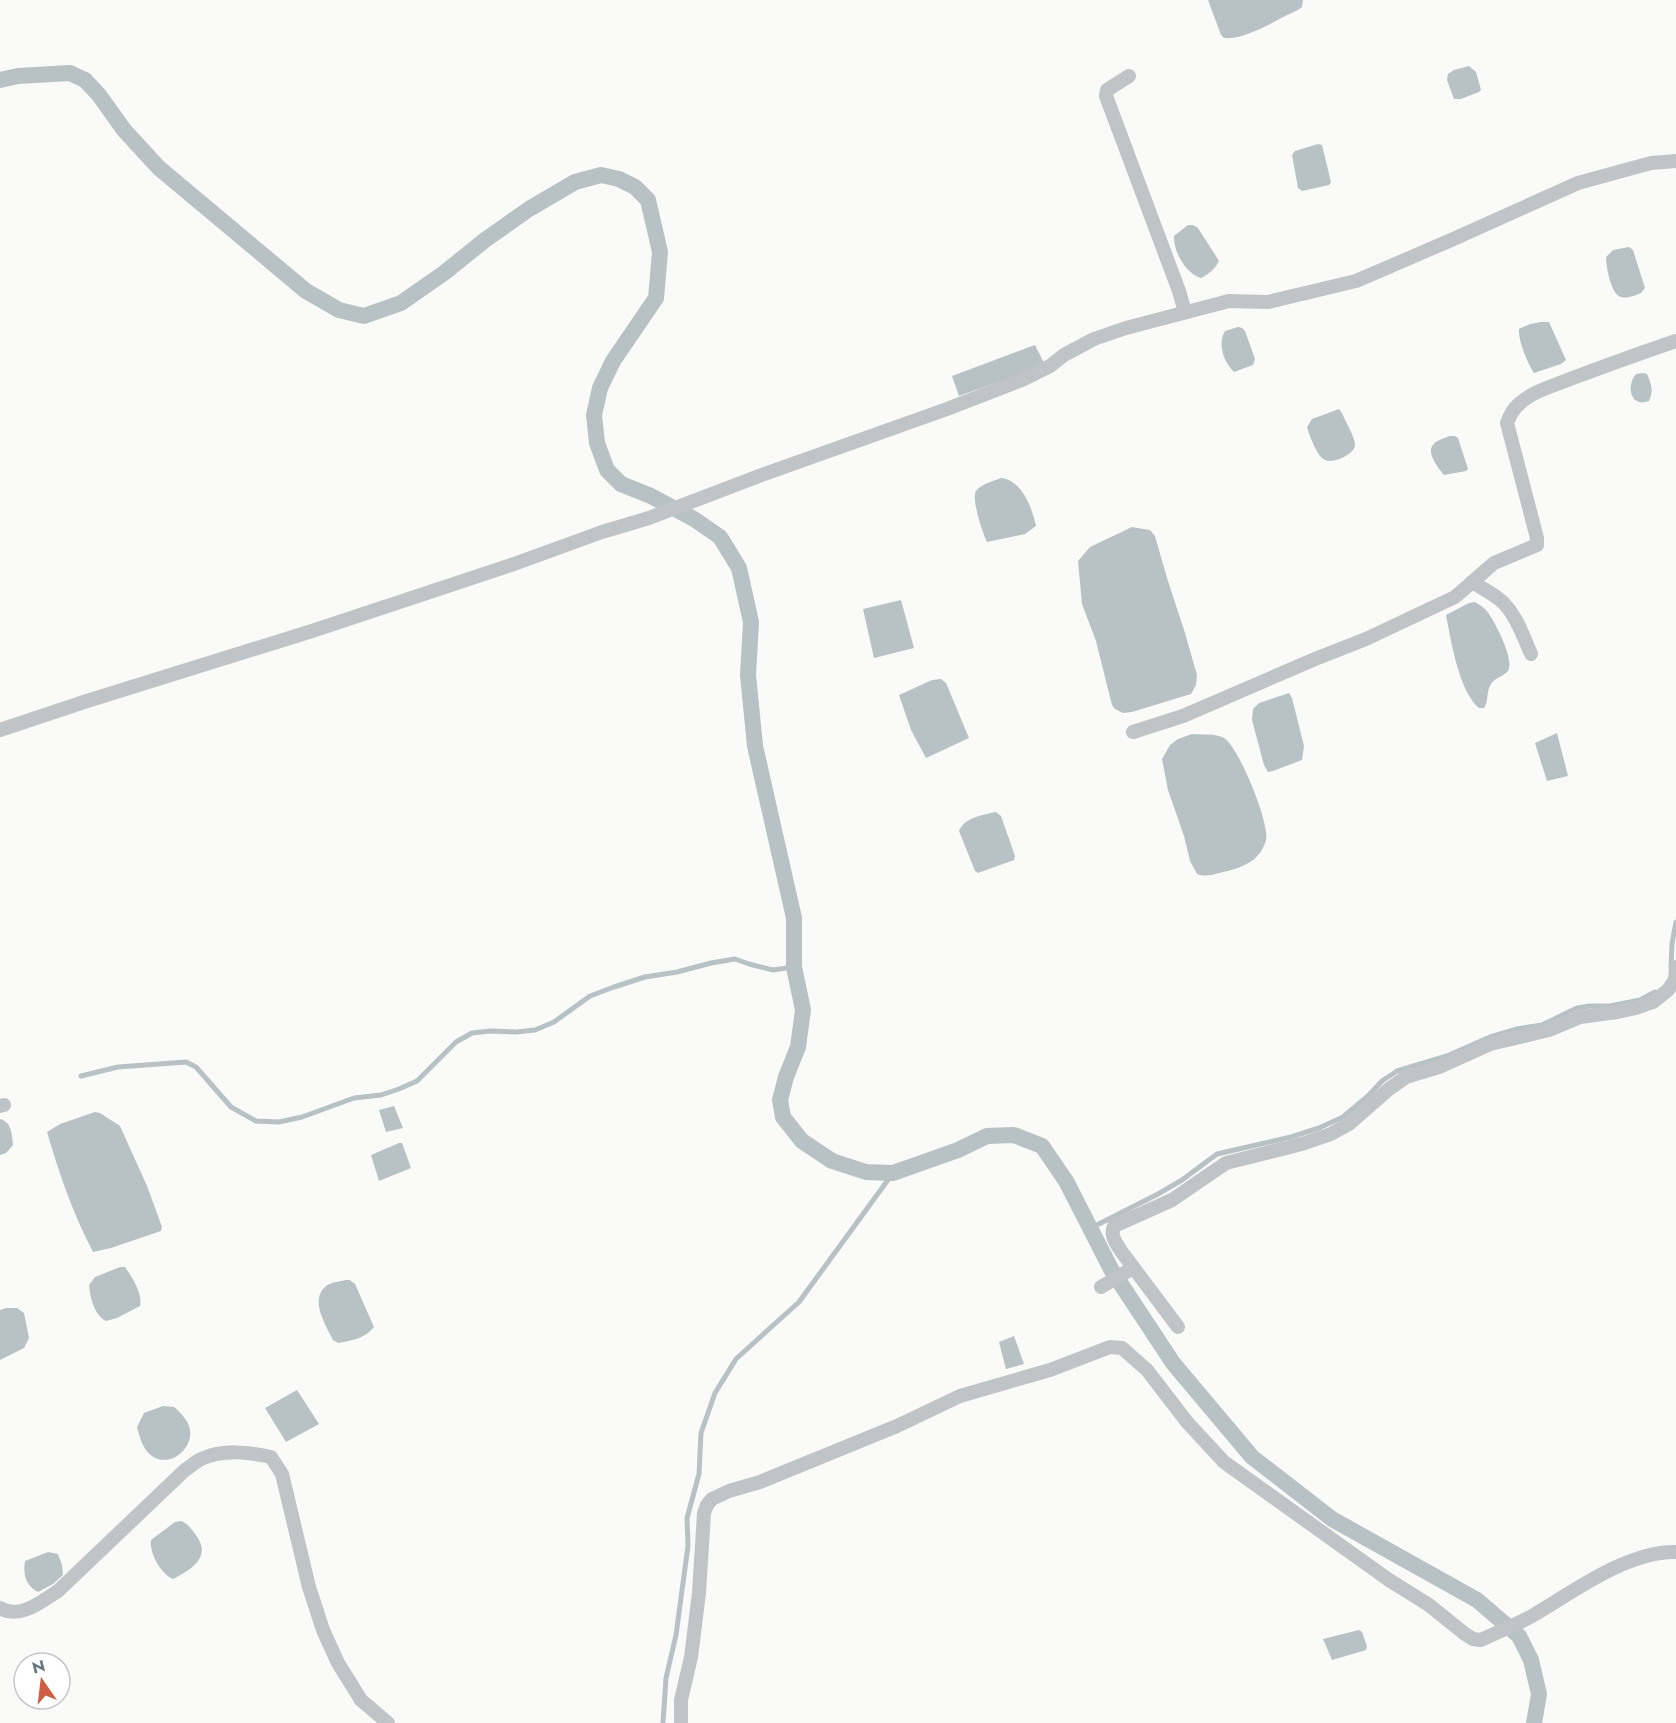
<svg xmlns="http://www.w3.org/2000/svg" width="1676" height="1723" font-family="Jost,sans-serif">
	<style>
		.water { fill: #b8c2c5 }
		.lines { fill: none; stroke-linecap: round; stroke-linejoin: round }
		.stream { stroke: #b8c2c5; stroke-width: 5 }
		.canal { stroke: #b8c2c5; stroke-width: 16 }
		.minor { stroke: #c0c4c7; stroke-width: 14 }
	</style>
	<rect width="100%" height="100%" fill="#fafaf8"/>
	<!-- water -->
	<g class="water">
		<path d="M1208,0h95l-1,7 -4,3c-21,9 -52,30 -74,28l-3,-3z"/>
		<path d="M1469,66l7,6 5,18 -2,2 -18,7h-7l-7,-19 1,-6 6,-4z"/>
		<path d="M1318,144l4,1 9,37 -2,3 -27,6 -4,-3 -6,-33 3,-4z"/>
		<path d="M1188,225h5l5,3 21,33c-4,8 -10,13 -18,17 -15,-4 -28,-27 -27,-42z"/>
		<path d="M1629,247l4,3 12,38 -4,5c-6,2 -13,6 -20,4 -10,-2 -15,-31 -15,-40l7,-7z"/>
		<path d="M1541,322h8l17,38 -5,4 -27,9c-6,-9 -16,-32 -15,-44l11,-5z"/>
		<path d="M1238,327l4,1 3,3 10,28 -2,6 -19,7c-10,-10 -17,-27 -9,-41z"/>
		<path d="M1035,345l9,18 -20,10 -65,23 -7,-20z"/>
		<path d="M1643,373l4,1c4,9 7,17 2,27 -19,7 -23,-15 -13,-27z"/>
		<path d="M1339,409l3,4c3,8 12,22 13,31 1,10 -22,20 -30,16 -8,-3 -16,-26 -18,-33l5,-8z"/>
		<path d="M1450,436h5l3,2 10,31 -2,2 -22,4c-5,-6 -18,-22 -11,-30 3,-5 12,-7 17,-9z"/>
		<path d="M1001,478c21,2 31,30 35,48l-11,8 -38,8c-4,-8 -16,-43 -11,-51 5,-7 18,-10 25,-13z"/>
		<path d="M1132,527l18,3 5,6 12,42 18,55 12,42 -1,10 -5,9 -59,18 -9,1 -8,-4 -3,-4 -16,-64 -14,-37 -4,-43 12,-14z"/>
		<path d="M901,600l13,48 -40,10 -11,-49z"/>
		<path d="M1475,602c5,3 11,7 14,12 7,10 26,47 19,57 -5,6 -15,7 -18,15 -4,7 -1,15 -6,22h-5c-20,-17 -28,-67 -33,-93l23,-12z"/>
		<path d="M941,679l5,4 23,55 -43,20 -15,-28 -12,-35 33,-15z"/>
		<path d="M1289,693l3,5 12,48 -2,14 -29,11 -5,1 -4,-7 -12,-45 1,-11 6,-6z"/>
		<path d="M1557,733l11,43 -21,5 -12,-38z"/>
		<path d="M1192,734c10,1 23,-1 32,4 15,9 46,86 42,102 -5,19 -20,26 -38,31 -11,2 -20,7 -31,3l-7,-13 -6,-25 -16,-46 -6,-31 8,-14 8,-6z"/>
		<path d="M996,812l5,4 14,40 -1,4 -36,13 -3,-2 -16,-40c6,-14 24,-16 37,-19z"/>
		<path d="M394,1106l9,22 -17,4 -7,-22z"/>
		<path d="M95,1112l5,1 20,13 27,60 15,41 -1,4 -50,17 -18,4c-20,-38 -34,-79 -46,-120l13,-8z"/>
		<path d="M0,1119c12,3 12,16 13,26l-7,8 -6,2z"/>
		<path d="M399,1143h3l9,25 -32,13 -8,-26z"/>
		<path d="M120,1267h5c7,10 18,27 15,39l-23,12 -11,3c-12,-6 -16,-24 -17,-36l6,-8z"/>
		<path d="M345,1280h5l5,4 19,43c-10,12 -21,13 -36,16l-5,-3c-7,-15 -24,-40 -7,-54 5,-4 13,-4 19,-6z"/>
		<path d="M6,1308h11l7,5 5,25 -5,10 -24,12v-50z"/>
		<path d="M1014,1336l10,28 -18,5 -7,-27z"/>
		<path d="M297,1390l22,34 -33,18 -21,-34z"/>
		<path d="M163,1406l11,1c6,5 15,14 16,23 3,20 -21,38 -38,26 -9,-6 -12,-18 -15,-29l7,-14z"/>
		<path d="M181,1521c7,3 10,7 14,13 18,22 -3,35 -22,45 -12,-5 -24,-26 -22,-39l24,-18z"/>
		<path d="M48,1552l10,2 4,11 1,10 -10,9 -15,8c-13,-7 -15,-18 -13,-31z"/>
		<path d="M1359,1630l3,2 5,14 -1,4 -34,10 -9,-21z"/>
	</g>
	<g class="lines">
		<!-- stream -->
		<g class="stream">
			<path d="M1671,968l1,-24 4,-22"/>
			<path d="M81,1076l37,-9 68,-5 10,5 35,40 25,14 23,1 23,-5 52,-19 27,-3 18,-6 18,-8 39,-39 16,-9 18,-2 26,1 19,-2 19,-8 36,-26 24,-9 31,-10 32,-5 34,-9 24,-4 14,5 24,6 21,-3"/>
			<path d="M1089,1229l69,-35 24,-14 35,-26 74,-17 28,-9 24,-11 25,-21 14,-15 15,-10 50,-15 43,-19 27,-8 25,-4 35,-17 13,-2h20l30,-6 15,-8"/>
			<path d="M663,1723l3,-45 10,-43 12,-89 -1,-28 12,-44 2,-41 14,-40 21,-34 63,-57 94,-129"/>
		</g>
		<!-- canal -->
		<path class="canal" d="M0,80l18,-4 52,-3 15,7 14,15 25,35 35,38 147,123 33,19 25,6 37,-13 43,-30 41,-33 44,-31 46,-27 26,-7 18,4 16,8 13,13 12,52 -4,46 -43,63 -13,27 -6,27 3,28 10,27 14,14 30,12 43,23 26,18 19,31 12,54 -3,53 7,71 39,172v49l9,43 -5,37 -12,30 -6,23 3,17 19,24 30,20 34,11 27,1 65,-23 29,-14 27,-1 28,11 24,35 45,88 62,94 79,94 80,62 145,81 42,36 12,24 8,34 -5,29"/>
		<!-- minor -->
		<g class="minor">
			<path d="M1129,76l-22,14 -1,6 73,195 6,21"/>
			<path d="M1472,582c12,8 27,14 35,25 11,13 17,31 24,47"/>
			<path d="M0,730l87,-29 225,-70 202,-67 88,-32 47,-14 110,-42 188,-67 75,-29 28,-14 14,-11 30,-16 32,-11 103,-27 39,1 88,-21 93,-40 129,-58 73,-20 25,-2"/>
			<path d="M1133,732l50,-16 132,-57 51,-20 89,-42 39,-34 43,-18v-7l-30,-115c3,-8 6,-14 12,-19 14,-13 34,-18 51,-25 35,-13 70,-26 106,-38"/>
			<path d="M0,1106l4,-1"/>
			<path d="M1101,1287l32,-19"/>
			<path d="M1178,1327l-57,-76c-5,-8 -11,-15 -7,-25l58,-26 54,-37 76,-19 29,-10 18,-10 40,-35 17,-12 33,-10 51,-23 59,-14 31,-13 37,-5 19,-4 17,-6 15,-12 7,-10 1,-13"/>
			<path d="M0,1608c20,12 42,-7 58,-17l127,-121c5,-3 10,-8 16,-11 22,-10 47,-7 70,-2l11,17 27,113 14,43 15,33 23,37 27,23"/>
			<path d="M681,1723v-23l10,-43 8,-64 5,-80 3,-8 5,-6 17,-8 31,-9 137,-56 63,-30 90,-26 60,-23 12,1 25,22 40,52 37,40 165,118 40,25 36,29 8,5 8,1c17,-8 35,-15 51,-24 41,-24 95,-65 144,-64"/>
		</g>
	</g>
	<!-- north arrow -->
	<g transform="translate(42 1681) rotate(346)"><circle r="28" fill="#ffffff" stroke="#c3c8cc" stroke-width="1.5"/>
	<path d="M0-4.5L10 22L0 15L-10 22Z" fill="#cd5e44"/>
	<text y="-9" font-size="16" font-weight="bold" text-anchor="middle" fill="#68767f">N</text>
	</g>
</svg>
